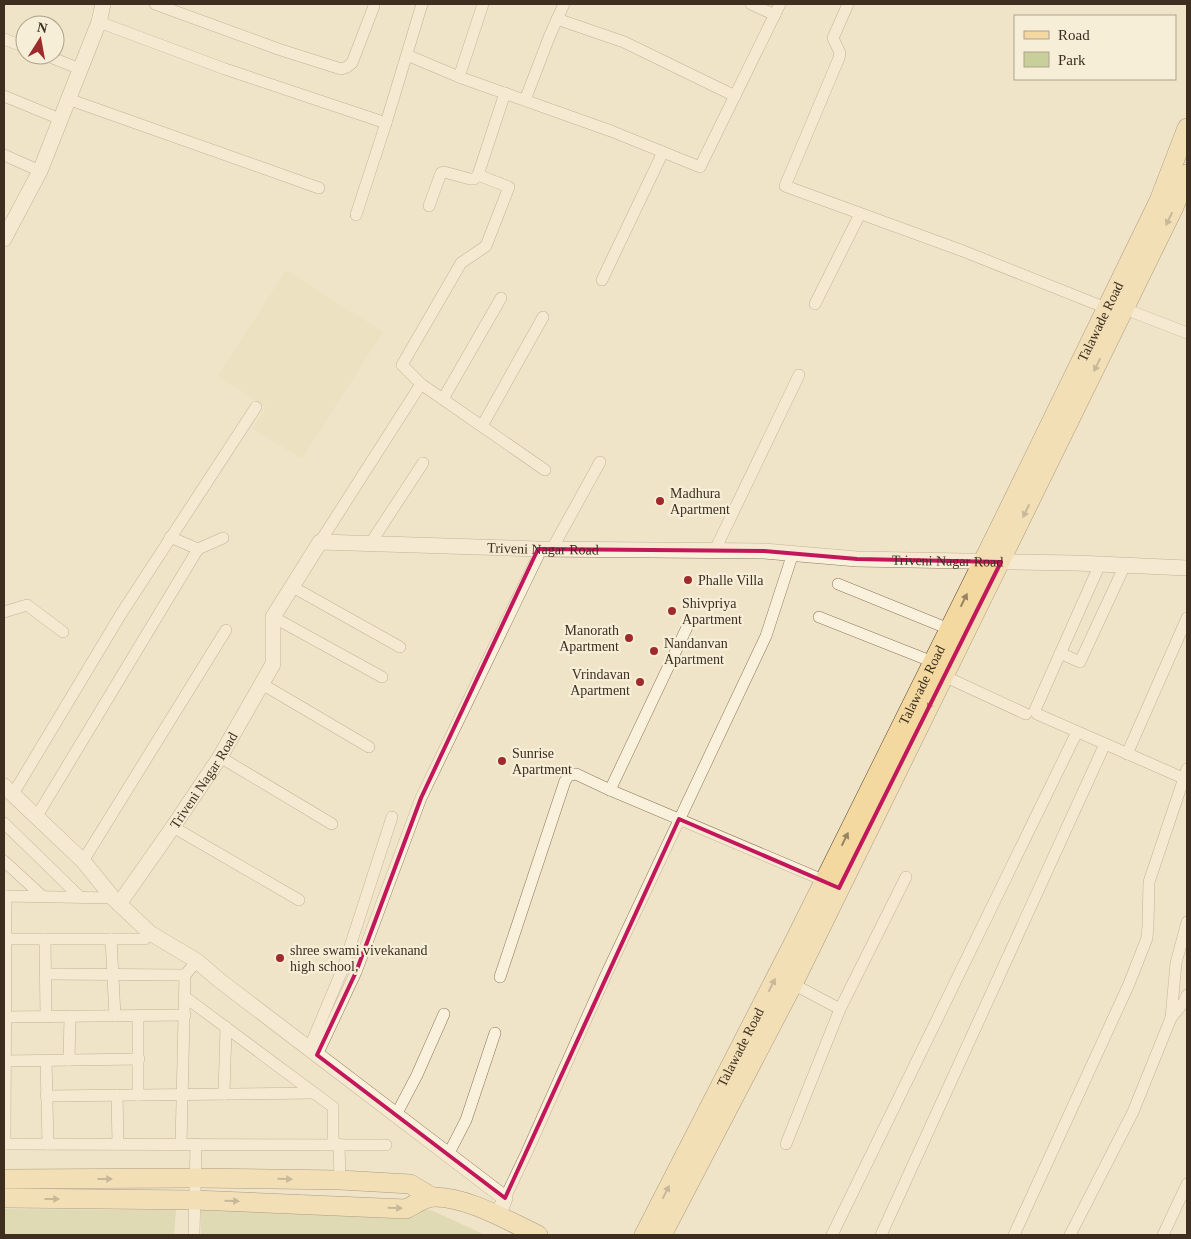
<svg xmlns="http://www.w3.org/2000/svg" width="1191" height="1239" font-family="'Times New Roman',serif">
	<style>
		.farmland { fill: #e6deb5 }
		.green { fill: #c9cf9b }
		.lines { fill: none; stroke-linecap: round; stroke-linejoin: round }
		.minor-casing { stroke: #8d765c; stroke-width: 12 }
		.tertiary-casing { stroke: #8d765c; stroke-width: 16 }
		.primary-casing { stroke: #5b4430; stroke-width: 20 }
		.minor { stroke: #faf1dc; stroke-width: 11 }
		.tertiary { stroke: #faf1dc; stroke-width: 15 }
		.primary { stroke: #f3d9a0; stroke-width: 19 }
		.oneway { fill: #988460 }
		.marked { fill: none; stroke: #c2185b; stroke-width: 4; stroke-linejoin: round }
		.poi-dot { fill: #9e2a2b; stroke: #f7eed8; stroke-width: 2 }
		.labels { text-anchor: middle; stroke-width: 4.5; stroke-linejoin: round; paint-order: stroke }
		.street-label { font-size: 14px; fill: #3d2e20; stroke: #f7eed8 }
		.poi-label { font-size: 14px; fill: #3d2e20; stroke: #f7eed8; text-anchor: start }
	</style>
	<rect width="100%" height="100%" fill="#f0e4c8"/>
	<!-- farmland -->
	<path class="farmland" d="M286,270l97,62 -81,127 -49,-30 13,-22 -48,-31z"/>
	<!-- green -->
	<g class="green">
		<path d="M282,1207l149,3 54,25h-284v-27z"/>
		<path d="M4,1209l172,1 -2,25h-170z"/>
	</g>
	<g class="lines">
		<!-- minor casing -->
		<g class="minor-casing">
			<g id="minor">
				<path d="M155,4l123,45 63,20 6,-2 5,-4 22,-57v-2"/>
				<path d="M751,4l24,11"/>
				<path d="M848,4l-15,34 7,15 -1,5 -54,128 178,65 148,59"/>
				<path d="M557,19l67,23 111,54"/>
				<path d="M99,22l126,47 161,54 36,-119"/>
				<path d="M4,39l21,8"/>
				<path d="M45,55l35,14"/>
				<path d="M407,55l52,22 152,54 89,36 80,-163"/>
				<path d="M459,77l24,-73"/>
				<path d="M4,96l56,23"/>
				<path d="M68,99l251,89"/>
				<path d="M525,100l25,-65 14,-31"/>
				<path d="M4,155l36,16"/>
				<path d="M429,206l12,-33 3,-1 26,7h4l4,-4"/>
				<path d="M356,215l30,-92"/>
				<path d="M602,280l61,-128"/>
				<path d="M815,304l45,-90"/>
				<path d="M1125,309l62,24"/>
				<path d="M421,384l-19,-19 59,-102 25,-17 23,-59 -31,-12 27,-82"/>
				<path d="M443,399l58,-101"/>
				<path d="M482,426l61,-109"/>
				<path d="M170,537l28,12 25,-11"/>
				<path d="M320,542l101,-158 124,86"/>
				<path d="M370,544l53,-81"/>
				<path d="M552,549l48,-87"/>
				<path d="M715,550l84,-175"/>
				<path d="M1100,564l-65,146 2,4 146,64"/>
				<path d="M838,584l111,45"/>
				<path d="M291,586l109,61"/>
				<path d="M4,612l23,-7 36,27"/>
				<path d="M273,617l109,60"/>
				<path d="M819,617l114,45"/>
				<path d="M690,621l-80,169 220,93"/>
				<path d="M1060,653l20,9 45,-97"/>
				<path d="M944,676l82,38"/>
				<path d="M262,684l107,63"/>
				<path d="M1127,754l60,-136"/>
				<path d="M220,757l112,67"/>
				<path d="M13,794l108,-180 135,-207"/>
				<path d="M37,816l161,-267"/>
				<path d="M4,823l76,74"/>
				<path d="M173,827l126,73"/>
				<path d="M4,861l37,34"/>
				<path d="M83,861l143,-231"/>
				<path d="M4,896l109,2"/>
				<path d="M6,939h139l5,-6"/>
				<path d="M45,939l1,78"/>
				<path d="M111,939l4,77"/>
				<path d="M46,974l139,1"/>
				<path d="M500,977l65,-196 4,-6 7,-1 34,16"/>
				<path d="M793,984l47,25"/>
				<path d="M185,997l148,110v37"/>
				<path d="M138,1016v79"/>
				<path d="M4,1017l181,-2"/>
				<path d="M1171,1018l13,-16 3,-7"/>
				<path d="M309,1049l34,-81 49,-151"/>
				<path d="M317,1055l39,-83 65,-174 117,-242v-7"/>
				<path d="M69,1060l1,-44"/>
				<path d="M6,1061l133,-2"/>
				<path d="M46,1061l2,83"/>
				<path d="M224,1094l2,-67"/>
				<path d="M117,1095l1,49"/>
				<path d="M46,1096l268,-3"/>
				<path d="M396,1115l21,-40 27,-61"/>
				<path d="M4,1144l382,1"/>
				<path d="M5,1144l1,-248"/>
				<path d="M181,1144l4,-169 12,-14"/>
				<path d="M339,1144l1,36"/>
				<path d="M786,1144l54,-135 66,-132"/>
				<path d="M448,1155l18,-35 29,-87"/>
				<path d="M505,1198l22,-46 78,-175 161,-341 27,-83"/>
				<path d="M194,1235l2,-91"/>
				<path d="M832,1235l245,-503"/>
				<path d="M881,1235l224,-491"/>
				<path d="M1014,1235l115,-251 18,-46 1,-12 1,-44 38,-113"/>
				<path d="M1070,1235l63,-123 38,-94 5,-55 11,-41"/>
				<path d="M1163,1235l24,-51"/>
			</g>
		</g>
		<!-- tertiary casing -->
		<g class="tertiary-casing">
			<g id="tertiary">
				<path d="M4,239l36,-68 59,-149 4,-18"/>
				<path d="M4,786l79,75 30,37 37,35 47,28 22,19 286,218 -7,18"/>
				<path id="s1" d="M119,904l54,-77 47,-70 53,-93v-47l47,-75 218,7 226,2 93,8 219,4 111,5"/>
			</g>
		</g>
		<!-- primary casing -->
		<g class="primary-casing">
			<g id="primary">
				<path d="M4,1179l191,-1 145,2 70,4 22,13"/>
				<path d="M4,1198l191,2 211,9c8,-4 19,-12 28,-12 34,0 74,24 104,38"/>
				<path id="s2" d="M644,1235l150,-293 206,-415 159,-326 28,-73"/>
				<path d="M662,1235l131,-251 381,-777 13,-33"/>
			</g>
		</g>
		<!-- minor -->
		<use href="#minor" class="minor"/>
		<!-- tertiary -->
		<use href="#tertiary" class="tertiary"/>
		<!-- primary -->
		<use href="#primary" class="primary"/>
	</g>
	<!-- one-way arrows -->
	<defs><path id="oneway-solid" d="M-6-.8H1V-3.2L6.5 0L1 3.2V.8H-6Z" transform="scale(1.25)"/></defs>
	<g class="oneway">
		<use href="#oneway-solid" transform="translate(1169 219) rotate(116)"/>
		<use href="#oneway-solid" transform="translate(1097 365) rotate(116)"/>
		<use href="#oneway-solid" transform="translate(1026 511) rotate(116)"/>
		<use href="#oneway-solid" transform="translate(964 600) rotate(-64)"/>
		<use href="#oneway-solid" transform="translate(931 703) rotate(116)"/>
		<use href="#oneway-solid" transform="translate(845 839) rotate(-64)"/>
		<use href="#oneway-solid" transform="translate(772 985) rotate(-63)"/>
		<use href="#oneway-solid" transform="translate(105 1179)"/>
		<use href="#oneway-solid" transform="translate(285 1179) rotate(1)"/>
		<use href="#oneway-solid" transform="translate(666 1192) rotate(-63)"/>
		<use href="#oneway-solid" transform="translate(52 1199)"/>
		<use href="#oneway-solid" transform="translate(232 1201) rotate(2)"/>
		<use href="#oneway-solid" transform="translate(395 1208) rotate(2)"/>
	</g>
	<!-- marked area -->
	<path d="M0 0H1191V1239H0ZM538,549l226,2 93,8 144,3 -162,326 -160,-69 -174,379 -188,-143 39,-83 65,-174z" fill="#f0e4c8" fill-opacity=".55" fill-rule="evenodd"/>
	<path class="marked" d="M538,549l226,2 93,8 144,3 -162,326 -160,-69 -174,379 -188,-143 39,-83 65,-174z"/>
	<!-- markers -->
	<g class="poi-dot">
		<circle cx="660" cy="501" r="5"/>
		<circle cx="688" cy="580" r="5"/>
		<circle cx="672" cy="611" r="5"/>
		<circle cx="629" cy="638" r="5"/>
		<circle cx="654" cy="651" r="5"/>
		<circle cx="640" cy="682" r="5"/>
		<circle cx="502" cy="761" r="5"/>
		<circle cx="280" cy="958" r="5"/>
	</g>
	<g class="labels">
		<!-- street labels -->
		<g class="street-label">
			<text dy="5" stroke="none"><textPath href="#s2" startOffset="1021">Talawade Road</textPath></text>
			<text dy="5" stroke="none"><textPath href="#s1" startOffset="644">Triveni Nagar Road</textPath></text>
			<text dy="5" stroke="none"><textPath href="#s1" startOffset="1049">Triveni Nagar Road</textPath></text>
			<text dy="5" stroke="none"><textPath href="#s2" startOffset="616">Talawade Road</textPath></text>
			<text dy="5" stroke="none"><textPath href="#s1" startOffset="150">Triveni Nagar Road</textPath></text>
			<text dy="5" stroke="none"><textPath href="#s2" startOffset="211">Talawade Road</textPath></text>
		</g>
		<!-- poi labels -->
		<g class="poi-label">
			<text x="670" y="498">Madhura<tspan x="670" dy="16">Apartment</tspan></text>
			<text x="698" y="585">Phalle Villa</text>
			<text x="682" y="608">Shivpriya<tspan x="682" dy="16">Apartment</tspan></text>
			<text x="619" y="635" text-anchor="end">Manorath<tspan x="619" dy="16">Apartment</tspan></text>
			<text x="664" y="648">Nandanvan<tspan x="664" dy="16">Apartment</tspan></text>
			<text x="630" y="679" text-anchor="end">Vrindavan<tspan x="630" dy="16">Apartment</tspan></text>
			<text x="512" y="758">Sunrise<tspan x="512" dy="16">Apartment</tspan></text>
			<text x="290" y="955">shree swami vivekanand<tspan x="290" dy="16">high school,</tspan></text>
		</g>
	</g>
	<!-- border -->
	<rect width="1191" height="1239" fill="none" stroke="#3d2e20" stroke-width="10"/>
	<!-- legend -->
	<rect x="1014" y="15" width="162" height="65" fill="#f7eed8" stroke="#ada18e"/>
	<rect x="1024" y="31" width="25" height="8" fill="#f3d9a0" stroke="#ada18e"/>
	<text x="1058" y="40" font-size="15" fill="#3d2e20">Road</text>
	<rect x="1024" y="52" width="25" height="15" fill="#c9cf9b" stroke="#ada18e"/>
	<text x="1058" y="65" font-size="15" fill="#3d2e20">Park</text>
	<!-- north arrow -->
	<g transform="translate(40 40) rotate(11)"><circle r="24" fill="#f7eed8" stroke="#ada18e"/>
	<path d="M0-4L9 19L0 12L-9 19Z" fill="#9e2a2b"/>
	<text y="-8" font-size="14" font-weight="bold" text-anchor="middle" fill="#3d2e20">N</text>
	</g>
</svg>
